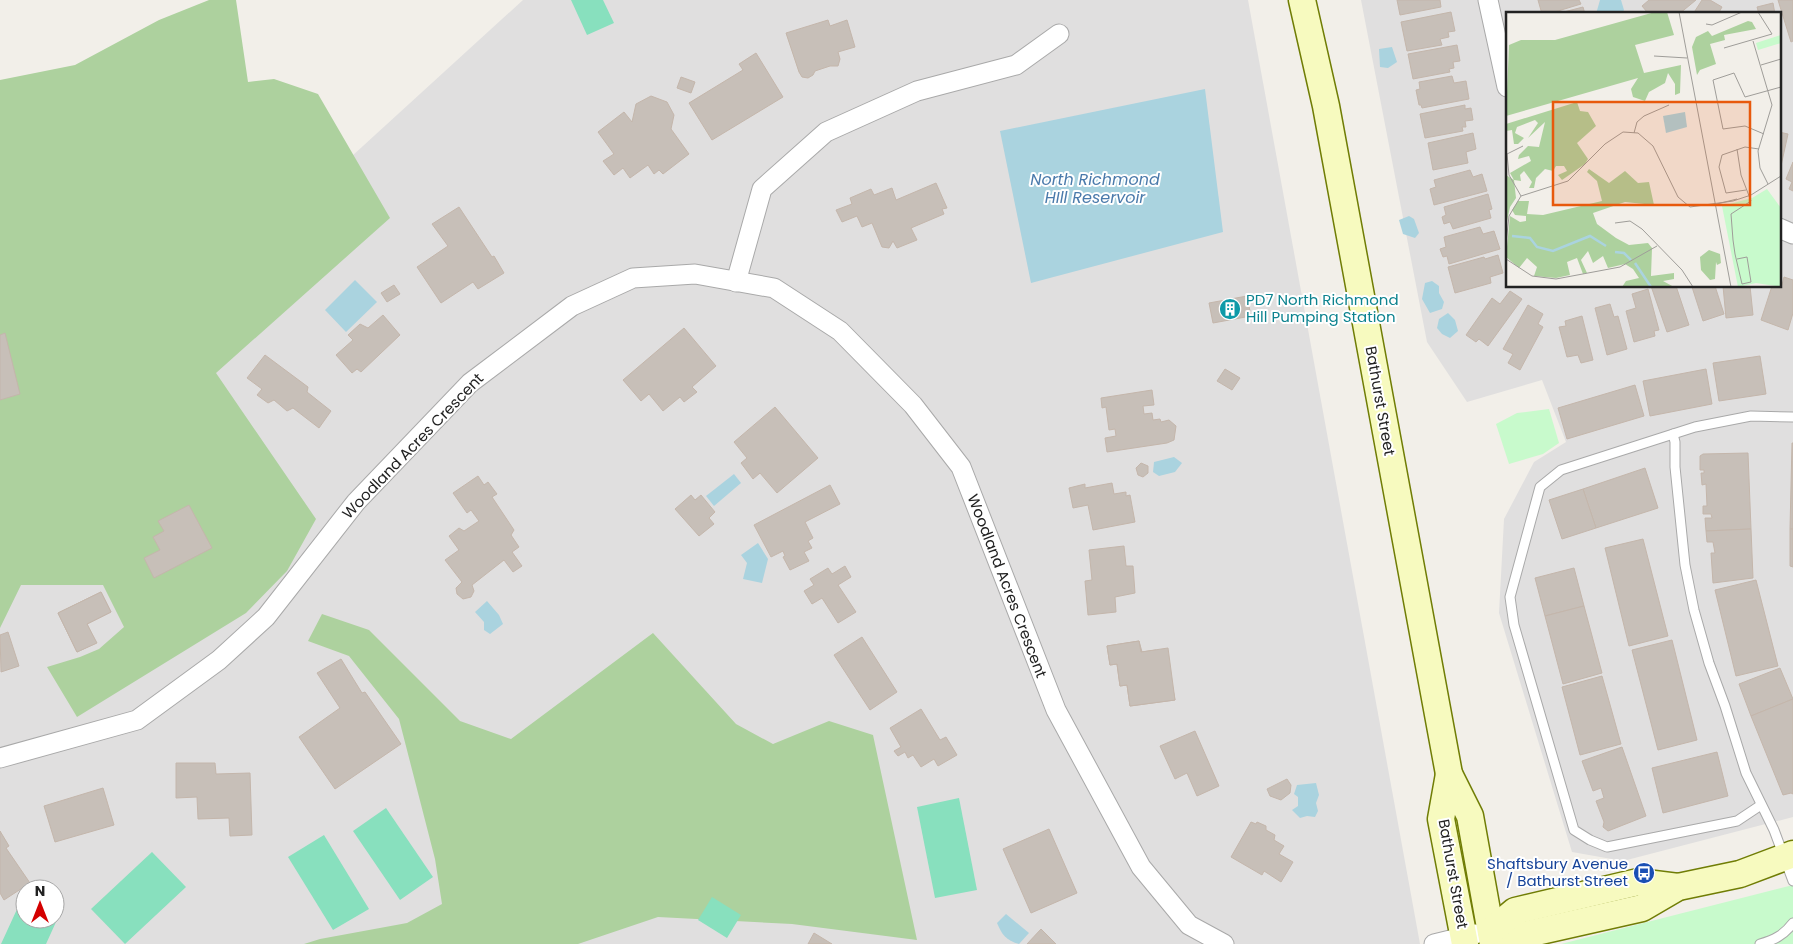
<svg xmlns="http://www.w3.org/2000/svg" width="1793" height="944" font-family="Poppins,sans-serif">
	<style>
		.residential { fill: #e0dfdf; fill-rule: evenodd }
		.forest { fill: #add19e }
		.park { fill: #c8facc }
		.pitch { fill: #88e0be }
		.water { fill: #aad3df }
		.building { fill: #c7bfb8; stroke: #c4b6ab }
		.lines { fill: none; stroke-linecap: round; stroke-linejoin: round }
		.lane-casing { stroke: #a9a9a9; stroke-width: 11 }
		.street-casing { stroke: #a9a9a9; stroke-width: 21 }
		.secondary-casing { stroke: #707d05; stroke-width: 29 }
		.lane { stroke: #fff; stroke-width: 9 }
		.street { stroke: #fff; stroke-width: 19 }
		.secondary { stroke: #f7fabf; stroke-width: 26 }
		.labels { text-anchor: middle; stroke-width: 4; stroke-linejoin: round; paint-order: stroke }
		.culture-label { font-size: 15px; fill: #0d838f; stroke: #fff; text-anchor: start }
		.street-label { font-size: 15px; fill: #222; stroke: #fff }
		.transit-label { font-size: 15px; fill: #164399; stroke: #fff; text-anchor: end }
		.water-label { font-size: 16px; font-style: italic; fill: #4a7aab; stroke: #fff }
		.inset-river { fill: none; stroke: #aad3df; stroke-width: 2.5 }
		.inset-road { fill: none; stroke: #9f9d99; stroke-width: 1 }
		.view { fill: #e8590c; fill-opacity: 0.15; stroke: #e8590c; stroke-width: 2.5 }
		.inset-edge { fill: none; stroke: #222; stroke-width: 2.5 }
	</style>
	<rect width="100%" height="100%" fill="#f2efe9"/>
	<!-- residential -->
	<g class="residential">
		<path d="M523,0h725l172,944h-1420v-827l99,270zM25,889h30v30h-30z"/>
		<path d="M1361,0h432v817l-170,44 -51,-9 -73,-239 5,-94 30,-57 32,-20 -24,-62 -75,22 -40,-60zM1507,14h272v272h-272z"/>
	</g>
	<!-- forest -->
	<g class="forest">
		<path d="M209,0h27l12,82 26,-3 44,15 72,124 -174,155 100,146 -29,52 -41,42 -169,104 -30,-50 33,-10 19,-8 25,-22 -21,-42h-82l-21,43v-548l75,-15 84,-45z"/>
		<path d="M322,614l47,16 91,91 51,18 142,-106 83,91 37,20 56,-23 44,14 44,205 -125,-16 -134,-7 -80,27h-274l16,-5 87,-16 35,-19 -7,-45 -36,-140 -50,-63 -41,-15z"/>
	</g>
	<!-- park -->
	<g class="park">
		<path d="M1549,409l10,34 -16,11 -34,10 -13,-40 21,-11z"/>
		<path d="M1793,885v59h-232z"/>
	</g>
	<!-- pitch -->
	<g class="pitch">
		<path d="M571,0h32l11,23 -27,12z"/>
		<path d="M959,798l18,92 -42,8 -18,-91z"/>
		<path d="M386,808l47,69 -33,23 -47,-69z"/>
		<path d="M324,835l45,74 -36,21 -45,-73z"/>
		<path d="M152,852l34,35 -61,57 -34,-35z"/>
		<path d="M24,894l1,25h30v-11l6,3 -15,33h-45z"/>
		<path d="M712,897l29,18 -14,23 -29,-18z"/>
	</g>
	<!-- water -->
	<g class="water">
		<path d="M1600,0h21l3,10 -2,4h-26z"/>
		<path d="M1392,47l5,15 -9,6 -8,-1 -1,-18z"/>
		<path d="M1205,89l18,143 -192,51 -31,-152z"/>
		<path d="M1409,216l5,3 5,14 -4,5 -12,-4 -4,-14z"/>
		<path d="M355,280l22,22 -31,30 -21,-22z"/>
		<path d="M1432,281l7,5v7l5,9 -2,7 -12,4 -8,-14 3,-16z"/>
		<path d="M1448,313l7,7 3,11 -8,7 -8,-4 -5,-6 2,-9z"/>
		<path d="M1174,457l8,6 -7,9 -16,4 -6,-4 1,-10z"/>
		<path d="M734,474l7,9 -27,23 -8,-10z"/>
		<path d="M758,543l10,16 -6,24 -19,-4 4,-16 -6,-8z"/>
		<path d="M487,601l12,14 4,9 -13,10 -6,-4v-8l-9,-10z"/>
		<path d="M1316,783l3,12 -3,8 2,8 -3,6 -8,-1 -7,2 -8,-8 6,-4v-9l-4,-3 3,-9z"/>
		<path d="M1006,914l23,19 -10,11c-13,-4 -17,-9 -22,-21z"/>
	</g>
	<!-- building -->
	<g class="building">
		<path d="M1397,0h43l1,7 -41,8z"/>
		<path d="M1538,0h41l2,4 -33,10h-6z"/>
		<path d="M1649,0h47l-17,14h-34l2,-2 -5,-6z"/>
		<path d="M1702,0h8l12,7 -4,7h-25z"/>
		<path d="M1778,0h15v41l-2,1z"/>
		<path d="M1773,3l2,11h-16l-2,-7z"/>
		<path d="M1583,7l2,7h-29z"/>
		<path d="M1451,12l4,19 -7,1 1,5 -9,2 2,6 -35,6 -6,-29z"/>
		<path d="M828,20l2,6 17,-6 8,27 -17,5 2,7 -2,7h-8l-15,5 -2,4 -5,3 -6,-1 -3,-5 -13,-39z"/>
		<path d="M1457,45l3,16 -7,1 1,6 -5,1 1,3 -37,7 -5,-25z"/>
		<path d="M756,53l27,44 -71,43 -23,-37 54,-33 -4,-6z"/>
		<path d="M1452,76l2,7 12,-2 3,18 -47,9 -1,-3h-2l-3,-15 4,-1 -1,-7z"/>
		<path d="M681,77l14,5 -4,11 -14,-5z"/>
		<path d="M651,96l16,6 7,13 -3,14 18,25 -26,20 -4,-4 -5,4 -6,-9 -18,13 -7,-10 -9,7 -11,-14 11,-7 -16,-22 26,-20 8,10 4,-18z"/>
		<path d="M1465,105v4l6,-1 2,12 -8,1 1,6h-4l1,4 -38,7 -5,-24z"/>
		<path d="M1779,132l9,2 -9,41z"/>
		<path d="M1473,133l3,16 -10,3 2,11 -35,7 -5,-27z"/>
		<path d="M1793,162v29l-4,-2 3,-7 -6,-3z"/>
		<path d="M1470,170l3,7 9,-3 5,17 -53,14 -4,-16 6,-2 -2,-7z"/>
		<path d="M936,183l11,25 -5,1 2,5 -33,14 6,12 -20,8 -4,-7 -4,7 -7,-1 -10,-24 -10,4 -5,-11 -15,6 -6,-12 16,-6 -2,-6 21,-9 3,6 18,-7 4,12z"/>
		<path d="M1488,194l4,15 -3,1 2,8 -38,11 -3,-7 -6,2 -2,-7 4,-2 -2,-8z"/>
		<path d="M459,207l33,50 2,-1 10,17 -26,16 -5,-7 -32,21 -24,-36 31,-21 -16,-22z"/>
		<path d="M1480,227l3,7 11,-3 6,18 -51,15 -2,-8 -4,1 -3,-8 6,-2 -2,-10z"/>
		<path d="M1498,255l5,18 -13,4 1,6 -36,10 -7,-26 36,-10 1,2z"/>
		<path d="M1784,277l9,3v33l-5,17 -27,-10 11,-34h7v-2l3,1z"/>
		<path d="M394,285l6,9 -13,8 -6,-9z"/>
		<path d="M1651,286h25l13,39 -22,7z"/>
		<path d="M1715,286l9,28 -21,7 -11,-34z"/>
		<path d="M1723,286h27l3,29 -27,3z"/>
		<path d="M1648,289l11,41 -5,1 1,5 -21,6 -8,-31 10,-3 -4,-14z"/>
		<path d="M1510,291l12,8 -34,47 -9,-7 -3,3 -10,-7 26,-37 8,6z"/>
		<path d="M1247,296l4,20 -38,7 -4,-20z"/>
		<path d="M1610,304l4,13 4,-1 9,33 -20,6 -12,-47z"/>
		<path d="M1528,305l15,9 -5,10 5,3 -23,43 -12,-7 5,-9 -10,-5z"/>
		<path d="M383,315l17,20 -39,37 -4,-3 -5,4 -16,-18 17,-15 -5,-5 12,-11 8,4z"/>
		<path d="M1582,316l11,44 -12,3 -3,-8 -11,2 -8,-30 7,-1 -1,-5z"/>
		<path d="M684,328l32,38 -24,21 5,5 -13,10 -4,-5 -17,14 -14,-17 -8,7 -18,-21z"/>
		<path d="M5,333l15,61 -20,6v-65z"/>
		<path d="M265,355l43,32 -1,5 24,19 -12,17 -26,-20 -6,3 -13,-11 -6,3 -11,-8 5,-6 -15,-11z"/>
		<path d="M1760,356l6,38 -47,7 -6,-38z"/>
		<path d="M1225,369l15,9 -8,12 -15,-9z"/>
		<path d="M1706,369l6,35 -62,12 -7,-35z"/>
		<path d="M1635,385l9,31 -77,23 -9,-31z"/>
		<path d="M1152,390l2,15 -11,1 1,8 8,-1 1,7 7,-1 1,3 8,-2 7,6 -2,14 -7,3 -60,9 -2,-14 11,-2 -1,-7 -6,1 -3,-23 -4,1 -1,-10z"/>
		<path d="M775,407l43,51 -41,35 -17,-20 -7,6 -12,-16 6,-5 -13,-16z"/>
		<path d="M1792,443h1v86h-3z"/>
		<path d="M1748,453l3,76 -45,2 -1,-13h7l-1,-4h-8v-8h4l-1,-22 -4,1 -1,-12h3v-3h-4v-14l3,-2z"/>
		<path d="M1141,463l7,3v7l-5,4 -5,-2 -2,-7z"/>
		<path d="M1645,468l13,40 -62,20 -13,-39z"/>
		<path d="M478,476l6,9 4,-3 9,12 -5,3 22,33 -3,5 8,12 -7,5 10,14 -9,6 -9,-12 -32,25 2,6 -3,6 -8,2 -6,-5 -1,-6 6,-6 -17,-22 14,-10 -10,-14 10,-8 5,3 15,-10 -8,-11 -4,3 -14,-20z"/>
		<path d="M1112,483l2,11 12,-2v4l4,-1 5,27 -42,8 -5,-25 -15,3 -4,-20 16,-4v4z"/>
		<path d="M830,485l10,19 -35,18 8,16 -5,3 4,7 -8,4 5,9 -19,9 -7,-13 2,-1 -2,-5 -12,6 -17,-32z"/>
		<path d="M1583,489l13,39 -34,11 -13,-39z"/>
		<path d="M691,495l4,5 6,-5 14,17 -6,6 5,6 -15,12 -24,-27z"/>
		<path d="M189,505l23,43 -58,30 -10,-20 16,-8 -7,-13 11,-6 -6,-10z"/>
		<path d="M1751,529l2,49 -40,5 -2,-30h4l-2,-11h-6l-1,-11z"/>
		<path d="M1790,529h3v38l-3,-1z"/>
		<path d="M1643,539l25,97 -39,10 -24,-98z"/>
		<path d="M1124,546l2,20h7l2,27 -20,4 1,15 -28,3 -3,-34 7,-1 -3,-30z"/>
		<path d="M845,566l6,11 -13,8 18,27 -18,11 -16,-25 -10,6 -8,-13 10,-6 -4,-6 18,-11 4,6z"/>
		<path d="M1574,568l10,38 -39,10 -10,-38z"/>
		<path d="M1756,580l22,86 -42,10 -21,-86z"/>
		<path d="M101,592l10,20 -24,12 9,19 -19,9 -19,-39z"/>
		<path d="M101,592l10,20 -24,12 10,19 -20,9 -19,-39z"/>
		<path d="M1584,606l18,67 -39,11 -18,-68z"/>
		<path d="M8,632l11,34 -18,6 -1,-37z"/>
		<path d="M862,637l35,55 -27,18 -36,-55z"/>
		<path d="M1672,640l25,100 -39,10 -26,-100z"/>
		<path d="M1139,641l3,11 14,-2 1,9 5,-1 1,11 6,-1 6,32 -45,6 -3,-21 -7,1 -3,-22 -7,1 -3,-19z"/>
		<path d="M1139,641l2,11 27,-4 7,52 -45,6 -3,-21 -7,1 -3,-22 -7,1 -3,-19z"/>
		<path d="M341,659l21,34 3,-1 36,52 -66,45 -36,-52 41,-29 -23,-35z"/>
		<path d="M1780,668l13,31 -42,17 -12,-32z"/>
		<path d="M1602,676l19,68 -41,11 -18,-68z"/>
		<path d="M1793,699v95l-2,-1 -8,2 -32,-79z"/>
		<path d="M921,709l19,31 6,-3 11,18 -19,11 -4,-7 -13,8 -8,-12 -5,3 -3,-6 -7,4 -4,-5 7,-4 -11,-19z"/>
		<path d="M1195,731l24,55 -22,10 -10,-23 -12,6 -15,-33z"/>
		<path d="M1622,747l24,69 -38,15 -5,-4 1,-5 -8,-21 8,-3 -3,-10 -8,3 -11,-30z"/>
		<path d="M1717,752l11,44 -65,17 -11,-45z"/>
		<path d="M176,763h39l1,11 34,-1 2,62 -22,1 -1,-18 -31,1 -1,-22 -21,1z"/>
		<path d="M1287,779l4,6 -1,8 -9,7 -11,-4 -3,-7z"/>
		<path d="M103,788l11,37 -59,17 -11,-36z"/>
		<path d="M1251,822l5,2 1,-2 9,4v4l9,5 -1,5 10,6 -5,8 14,8 -12,20 -17,-11 -2,4 -31,-18z"/>
		<path d="M1049,829l28,64 -46,20 -28,-64z"/>
		<path d="M0,831l9,15 -3,2 24,35 -26,17 -4,-7z"/>
		<path d="M1041,929l15,15h-29z"/>
		<path d="M814,933l18,11h-24z"/>
	</g>
	<g class="lines">
		<!-- lane casing -->
		<g class="lane-casing">
			<g id="lane">
				<path d="M1673,434l2,8v25l10,98 9,45 15,53 16,43 21,67 28,57 19,51"/>
				<path d="M1761,805l-24,16 -130,26 -17,-7 -16,-10 -60,-205 -4,-28 30,-110 21,-17 134,-43 56,-11 42,1"/>
				<path d="M1760,944c14,-4 24,-9 33,-21"/>
			</g>
		</g>
		<!-- street casing -->
		<g class="street-casing">
			<g id="street">
				<path d="M1488,0l19,87"/>
				<path d="M1779,228l14,6"/>
				<path d="M736,282l26,-93 64,-57 91,-41 99,-26 43,-31"/>
				<path d="M0,758l137,-38 82,-60 47,-43 90,-115 114,-119 102,-77 61,-28 62,-4 79,14 66,43 73,74 48,62 95,243 85,157 48,58 35,19"/>
				<path d="M1434,944l41,-10"/>
			</g>
		</g>
		<!-- secondary casing -->
		<g class="secondary-casing">
			<g id="secondary">
				<path d="M1302,0l24,106 123,668 21,42 23,128"/>
				<path d="M1449,774l-8,45 24,125"/>
				<path d="M1491,931l32,4 119,-27 36,-21 62,-13 53,-20"/>
				<path d="M1491,931l24,-20 123,-29 40,5"/>
			</g>
		</g>
		<!-- lane -->
		<use href="#lane" class="lane"/>
		<!-- street -->
		<use href="#street" class="street"/>
		<!-- secondary -->
		<use href="#secondary" class="secondary"/>
	</g>
	<!-- icons -->
	<defs>
		<g id="building-disc" transform="scale(1.125)"><circle r="9.5" fill="#0f9aa8" stroke="#fff"/><path d="M-4-6H4V6H1V3H-1V6H-4ZM-2.5-4.3h1.7v1.8h-1.7ZM.8-4.3h1.7v1.8H.8ZM-2.5-1h1.7V.8h-1.7ZM.8-1h1.7V.8H.8Z" fill="#fff"/></g>
		<g id="bus-disc" transform="scale(1.125)"><circle r="9.5" fill="#1a4fb4" stroke="#fff"/><path d="M-5-6H5V4H4V6H2V4H-2V6H-4V4H-5ZM-3.5-4V0h7V-4ZM-3.5 1.2v1.5H-2V1.2ZM2 1.2v1.5H3.5V1.2Z" fill="#fff"/></g>
	</defs>
	<g fill-rule="evenodd">
		<use href="#building-disc" x="1230" y="309"/>
		<use href="#bus-disc" x="1644" y="873"/>
	</g>
	<g class="labels">
		<!-- culture labels -->
		<g class="culture-label">
			<text x="1246" y="305">PD7 North Richmond<tspan x="1246" dy="17">Hill Pumping Station</tspan></text>
		</g>
		<!-- street labels -->
		<g class="street-label">
			<text transform="translate(1380 401) rotate(80)" y="5">Bathurst Street</text>
			<text transform="translate(413 446) rotate(-46)" y="5">Woodland Acres Crescent</text>
			<text transform="translate(1007 586) rotate(69)" y="5">Woodland Acres Crescent</text>
			<text transform="translate(1453 874) rotate(80)" y="5">Bathurst Street</text>
		</g>
		<!-- transit labels -->
		<g class="transit-label">
			<text x="1628" y="869">Shaftsbury Avenue<tspan x="1628" dy="17">/ Bathurst Street</tspan></text>
		</g>
		<!-- water labels -->
		<g class="water-label">
			<text x="1095" y="185">North Richmond<tspan x="1095" dy="18">HIll Reservoir</tspan></text>
		</g>
	</g>
	<!-- overview -->
	<g transform="translate(1506 12)">
		<rect width="275" height="275" fill="#f2efe9"/>
		<path d="M149,0h12l7,23 -39,10 9,28 37,-8 -1,28 -5,2v-11l-7,-11 -3,10 -16,9 -4,9 -12,-4 -2,-8 7,-11 -132,38 3,-71 12,-5h34zM242,9l4,1 4,7 -32,6 1,5 -15,4 6,20 -16,6 -3,5 -5,-28 4,-10 12,-6 4,5zM71,90l3,9 8,1 8,14 -19,17 11,16 -3,5 -23,16 -4,-5 9,-4 -3,-5h-8l-3,5 -8,-2 -9,9 -2,10h-5l3,-6 -8,-11 -4,4 1,6 -7,-1 2,18 -6,9 -4,19v-51l8,5 -4,-7 21,-12 -2,-5 -11,3 1,-4 9,-9 11,1 6,-25 -17,16 10,-15 -3,-3 -18,7 -2,6 9,5 -6,6h-4l-2,-14 -6,1v-7zM83,157l20,14 16,-12 13,12 11,-1 5,23 -29,-3 -32,11 4,11 19,14 13,7 19,-2 4,5 -1,28 23,-3v6l-11,2 11,6h-52l4,-6 13,-3 -6,-9 -8,-5 -17,4 -5,-12 -10,7 -5,-12 -7,9 6,13 -4,1 -6,-16 -10,4 3,13 -14,3 -22,-2 3,-9 -10,-9 -8,10 -13,-11 4,-41 10,6 6,-1v-5l-11,-1 -3,-5 6,-9h11l-2,13 16,1 59,-14 -5,-20 -10,-9zM203,238l11,4 1,9 -4,2 -1,-3 -1,17 -5,1 -9,-10 -1,-13z" fill="#add19e"/>
		<path d="M275,23v8l-23,7 -2,-7zM261,177l14,19v79l-25,-4 -18,4 -16,-81 30,-8z" fill="#c8facc"/>
		<path d="M179,100l2,15 -21,6 -3,-17z" fill="#aad3df"/>
		<path class="inset-river" d="M6,224l18,2 7,9 16,4 37,-15 16,10M109,240l9,1 7,7M129,251l16,24"/>
		<path class="inset-road" d="M173,0l52,275M200,12l6,1 30,-13M247,29l19,64 -14,46 2,17 8,16M218,36l48,-14 -14,-22M148,44l33,2M255,53l20,-6M128,121l3,-11 7,-6 25,-11M258,122l-19,-8 -22,3 -10,-49 21,-7 11,24 36,-10M240,178l-20,3 -7,-26 3,-12 23,-8 14,2M15,184l-12,-21 -2,-21 16,-8M211,192l20,-5M109,211l15,-2 12,8 40,41 11,17M0,231l3,-27 12,-20 47,-15 37,-37 18,-12 15,1 15,13 25,51 12,10 43,-6 18,-6 30,-19M0,247l26,17 24,3 64,-12 37,-21M231,247l10,-2 4,25 -9,2 -7,-30 -2,-14 -2,-26 20,-13 -10,-26 -4,-26"/>
		<path class="view" d="M47,90h197v103h-197z"/>
		<rect width="275" height="275" class="inset-edge"/>
	</g>
	<!-- north arrow -->
	<g transform="translate(40 904)"><circle r="24" fill="#ffffff" stroke="#a7a7a7"/>
	<path d="M0-4L9 19L0 12L-9 19Z" fill="#d40000"/>
	<text y="-8" font-size="14" font-weight="bold" text-anchor="middle" fill="#222222">N</text>
	</g>
</svg>
